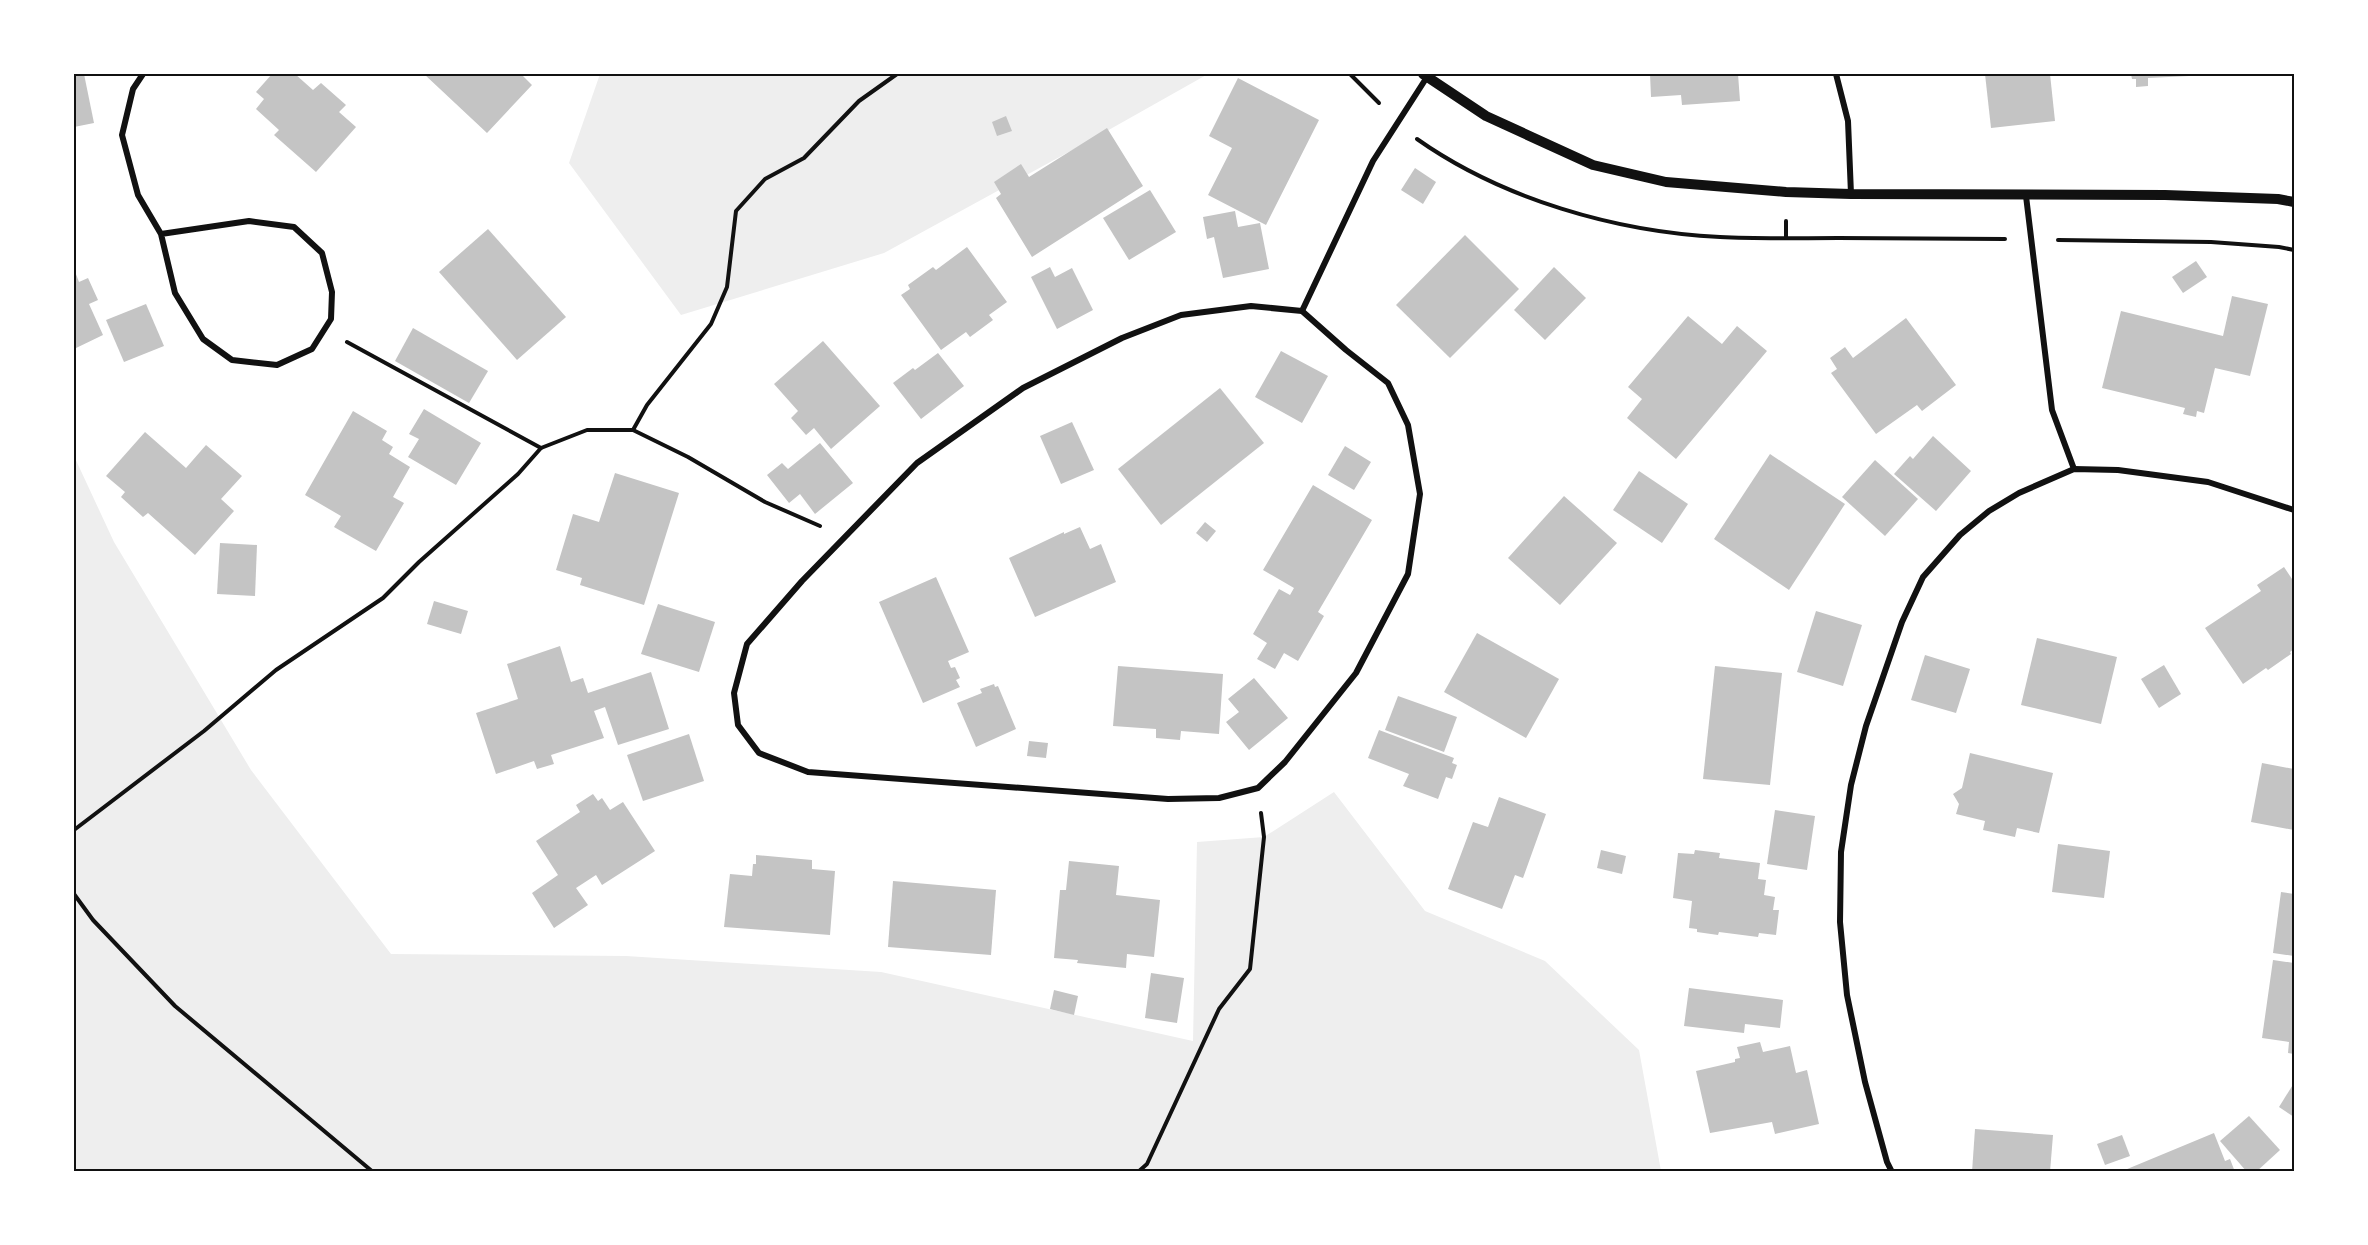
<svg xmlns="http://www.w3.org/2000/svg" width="2368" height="1245" font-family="'PT Sans',sans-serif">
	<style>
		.green { fill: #eee }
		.building { fill: #c4c4c4 }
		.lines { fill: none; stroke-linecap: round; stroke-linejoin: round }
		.path { stroke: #111; stroke-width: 4 }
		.minor { stroke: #111; stroke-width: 6 }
		.tertiary { stroke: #111; stroke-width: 10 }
		.neatline { fill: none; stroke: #111; stroke-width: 2 }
	</style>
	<rect width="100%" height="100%" fill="#fff"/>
	<!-- green -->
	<g class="green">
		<path d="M600,74h608l-110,62 -214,117 -203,62 -112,-152z"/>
		<path d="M74,456l40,86 137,228 140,184 235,2 255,16 312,69 4,-199 67,-5 70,-45 91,119 120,50 94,89 22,121h-1587z"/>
	</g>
	<!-- building -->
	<g class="building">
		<path d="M74,74h10l10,49 -20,4z"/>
		<path d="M272,74h23l18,16 8,-7 25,22 -7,7 17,15 -40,45 -42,-37 5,-5 -23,-21 8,-10 -8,-7z"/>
		<path d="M424,74h102l-3,2 9,9 -45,48z"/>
		<path d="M1650,74h88l2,27 -58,4 -1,-10 -30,2z"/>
		<path d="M1985,74h65l5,47 -64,7z"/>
		<path d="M2131,74h58v2l-41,2v8l-12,1v-8h-4z"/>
		<path d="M1238,78l81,42 -53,105 -58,-30 24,-47 -23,-12z"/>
		<path d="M1006,116l6,15 -15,5 -5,-14z"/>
		<path d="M1107,128l36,58 -111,71 -36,-59 5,-4 -7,-12 27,-18 8,13z"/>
		<path d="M1415,168l21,14 -13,22 -22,-14z"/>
		<path d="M1150,190l26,42 -47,28 -26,-42z"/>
		<path d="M1235,211l3,16 22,-4 9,46 -46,9 -9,-41 -7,2 -4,-22z"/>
		<path d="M488,229l78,88 -49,43 -78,-88z"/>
		<path d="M1465,235l54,54 -69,69 -54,-53z"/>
		<path d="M967,247l40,55 -18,13 4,5 -23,17 -4,-5 -25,18 -40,-55 9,-6 -2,-4 25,-18 3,3z"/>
		<path d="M2196,261l11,16 -24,16 -11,-16z"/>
		<path d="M1050,267l5,10 17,-9 21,42 -36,19 -26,-52z"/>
		<path d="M1554,267l32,31 -41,42 -31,-30z"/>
		<path d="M74,269l5,13 9,-4 10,22 -9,4 14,31 -29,14z"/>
		<path d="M2232,296l36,8 -18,72 -35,-8 -11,45 -7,-2 -1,6 -13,-3 2,-6 -83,-20 19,-77 102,25z"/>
		<path d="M146,304l18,42 -40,16 -18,-42z"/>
		<path d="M1688,316l34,28 15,-18 30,25 -91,108 -49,-41 15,-19 -14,-12z"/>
		<path d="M1906,318l50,67 -34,26 -5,-6 -41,29 -45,-61 6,-4 -7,-11 15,-11 8,11z"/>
		<path d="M413,328l75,43 -19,32 -74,-42z"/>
		<path d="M823,341l57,65 -49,43 -17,-21 -8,7 -15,-17 7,-7 -24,-27z"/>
		<path d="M1281,351l47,25 -26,47 -47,-26z"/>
		<path d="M938,353l26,33 -43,33 -28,-36 20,-15 2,2z"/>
		<path d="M1220,388l44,55 -103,82 -43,-56z"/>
		<path d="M424,409l57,34 -25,42 -48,-28 11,-18 -10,-5z"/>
		<path d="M353,411l34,20 -5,9 11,7 -4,7 21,13 -17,30 11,6 -28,48 -42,-24 7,-11 -36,-21z"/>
		<path d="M1072,422l22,48 -33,14 -21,-48z"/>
		<path d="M145,432l41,36 20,-23 36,31 -21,23 13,12 -39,44 -47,-42 -5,4 -22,-20 4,-5 -19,-16z"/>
		<path d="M1933,436l38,35 -35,40 -42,-37 16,-18 3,3z"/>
		<path d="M820,443l33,40 -38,31 -15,-20 -11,9 -22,-28 15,-12 6,6z"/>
		<path d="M1345,446l26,16 -17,28 -26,-15z"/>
		<path d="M1770,454l75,50 -56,86 -75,-51z"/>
		<path d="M1875,460l43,39 -33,37 -43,-39z"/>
		<path d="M1639,471l49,33 -26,39 -49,-33z"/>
		<path d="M615,473l64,20 -35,112 -64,-20 2,-7 -26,-8 17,-56 26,8z"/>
		<path d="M1313,485l59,35 -54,92 6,4 -26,45 -14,-8 -9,16 -18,-10 10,-16 -14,-9 26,-45 11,6 4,-7 -31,-18z"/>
		<path d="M1564,496l53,47 -57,62 -52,-47z"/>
		<path d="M1205,522l11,9 -9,11 -11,-9z"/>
		<path d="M1080,527l10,22 11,-5 15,38 -81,35 -26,-59 55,-26v2z"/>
		<path d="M220,543l37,2 -2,51 -38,-2z"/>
		<path d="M2284,567l10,15v41l-1,2 1,3v21l-4,3 1,2 -23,16 -2,-2 -23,16 -38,-56 56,-37 -4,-6z"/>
		<path d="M936,577l33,75 -21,9 3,7 4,-1 5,11 -4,2 4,7 -37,16 -44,-101z"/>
		<path d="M434,601l34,10 -7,23 -34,-10z"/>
		<path d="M658,604l57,18 -16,50 -58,-18z"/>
		<path d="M1816,611l46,14 -19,61 -46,-14z"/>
		<path d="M1477,633l82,46 -33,59 -82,-46z"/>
		<path d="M2037,638l80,19 -16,67 -80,-19z"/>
		<path d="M560,646l11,36 12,-4 5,15 63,-21 18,57 -51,16 -13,-38 -11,4 10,27 -53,17 3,9 -17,5 -3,-8 -38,13 -20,-61 42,-14 -11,-35z"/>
		<path d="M1925,655l45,14 -14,44 -45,-13z"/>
		<path d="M2164,665l17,29 -22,14 -18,-29z"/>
		<path d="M1118,666l105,8 -4,60 -38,-3 -1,9 -24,-2v-9l-43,-3z"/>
		<path d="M1715,666l67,7 -12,112 -67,-6z"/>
		<path d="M1254,678l34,40 -39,32 -23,-28 13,-10 -11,-13z"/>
		<path d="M994,684l1,3 3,-1 18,43 -40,18 -19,-44 25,-10 -2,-4z"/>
		<path d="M1398,696l59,21 -13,35 -59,-22z"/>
		<path d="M1379,730l75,28 -2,5 5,2 -5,14 -6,-2 -8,22 -35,-13 6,-12 -41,-16z"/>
		<path d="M689,734l15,47 -61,20 -16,-46z"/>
		<path d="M1029,741l19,2 -2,15 -19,-2z"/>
		<path d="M1970,753l83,20 -14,60 -22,-5 -2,9 -32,-7 2,-9 -29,-7 3,-10 -6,-10 9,-6z"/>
		<path d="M2262,763l32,6v61l-43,-8z"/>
		<path d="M593,794l5,7 4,-3 8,12 13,-8 32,49 -53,34 -6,-10 -20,13 12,17 -34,23 -22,-35 26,-18 -22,-34 44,-29 -4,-7z"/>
		<path d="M1499,797l47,17 -23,64 -8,-3 -13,34 -54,-20 25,-67 15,5z"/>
		<path d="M1775,810l40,6 -8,54 -40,-6z"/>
		<path d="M2058,844l52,7 -6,47 -52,-6z"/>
		<path d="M1601,850l25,6 -4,18 -25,-6z"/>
		<path d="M1695,850l25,3 -1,5 41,5 -2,16 8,1 -2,15 11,2 -2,13h6l-3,25 -17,-2 -1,4 -39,-5 -1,3 -21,-3v-3l-8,-1 3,-27 -19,-3 5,-45 16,1z"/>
		<path d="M756,855l56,5v9l23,2 -5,64 -106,-8 6,-53 22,2 1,-12h3z"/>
		<path d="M1069,861l50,5 -3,29 44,5 -6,57 -27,-3 -1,14 -49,-5 1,-3 -24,-2 6,-68h6z"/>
		<path d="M893,881l103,9 -5,65 -103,-8z"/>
		<path d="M2281,892l13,2v62l-21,-3z"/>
		<path d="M2273,960l21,3v91l-6,-1 1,-11 -27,-4z"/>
		<path d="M1151,973l33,5 -7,45 -32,-5z"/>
		<path d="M1689,988l94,12 -3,28 -35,-4 -1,9 -60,-7z"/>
		<path d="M1054,990l24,6 -4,19 -24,-6z"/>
		<path d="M1760,1042l3,10 27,-6 6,27 11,-3 12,54 -44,10 -3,-12 -62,11 -14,-62 39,-9v-3l5,-1 -3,-11z"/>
		<path d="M2294,1083v34l-15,-10z"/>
		<path d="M2249,1116l31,34 -24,22h-9l-27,-31z"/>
		<path d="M1975,1129l78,6 -3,37h-78z"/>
		<path d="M2214,1133l11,28 5,-2 5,13h-115z"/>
		<path d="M2122,1135l8,21 -25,9 -8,-21z"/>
	</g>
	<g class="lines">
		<!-- path -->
		<g class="path">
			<path d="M1350,74l29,29"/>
			<path d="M1417,139c85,60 199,93 303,98 39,2 78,1 118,1 55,0 111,1 167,1"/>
			<path d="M1786,238v-17"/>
			<path d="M2058,240l153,2 68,5 15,3"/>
			<path d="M347,342l194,106"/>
			<path d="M633,430l14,-25 64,-81 16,-37 9,-76 29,-32 39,-21 55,-57 38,-27"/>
			<path d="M74,830l130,-99 72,-61 107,-72 36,-36 99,-88 23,-26 46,-18h46l55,27 77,45 55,24"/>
			<path d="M74,894l19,26 82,86 198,166"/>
			<path d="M1138,1172l9,-8 72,-155 31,-40 14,-132 -3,-24"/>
		</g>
		<!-- minor -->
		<g class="minor">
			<path d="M143,74l-10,15 -11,46 16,60 23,39 14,59 28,46 29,21 45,5 35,-16 19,-30 1,-27 -10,-39 -28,-26 -45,-6 -88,13"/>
			<path d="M1836,74l12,47 3,73"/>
			<path d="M2026,196l26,214 22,59"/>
			<path d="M1251,306l51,5 44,39 42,33 20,42 12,69 -12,80 -52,99 -71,89 -27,26 -39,10 -51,1 -360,-27 -49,-19 -21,-28 -4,-32 13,-49 55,-63 115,-118 106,-75 99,-50 59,-23z"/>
			<path d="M1302,311l71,-150 54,-84"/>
			<path d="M1892,1172l-5,-10 -22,-80 -18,-87 -7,-73 1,-70 10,-67 15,-59 36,-104 21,-45 37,-42 29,-24 30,-18 55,-24 44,1 90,12 86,28"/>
		</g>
		<!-- tertiary -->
		<path class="tertiary" d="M1423,74l63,42 107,49 73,17 120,10 65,2 314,1 113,4 16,3"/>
	</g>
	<!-- border -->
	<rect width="2368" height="1245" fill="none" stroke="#ffffff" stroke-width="150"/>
	<rect x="75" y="75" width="2218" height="1095" class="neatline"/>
</svg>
